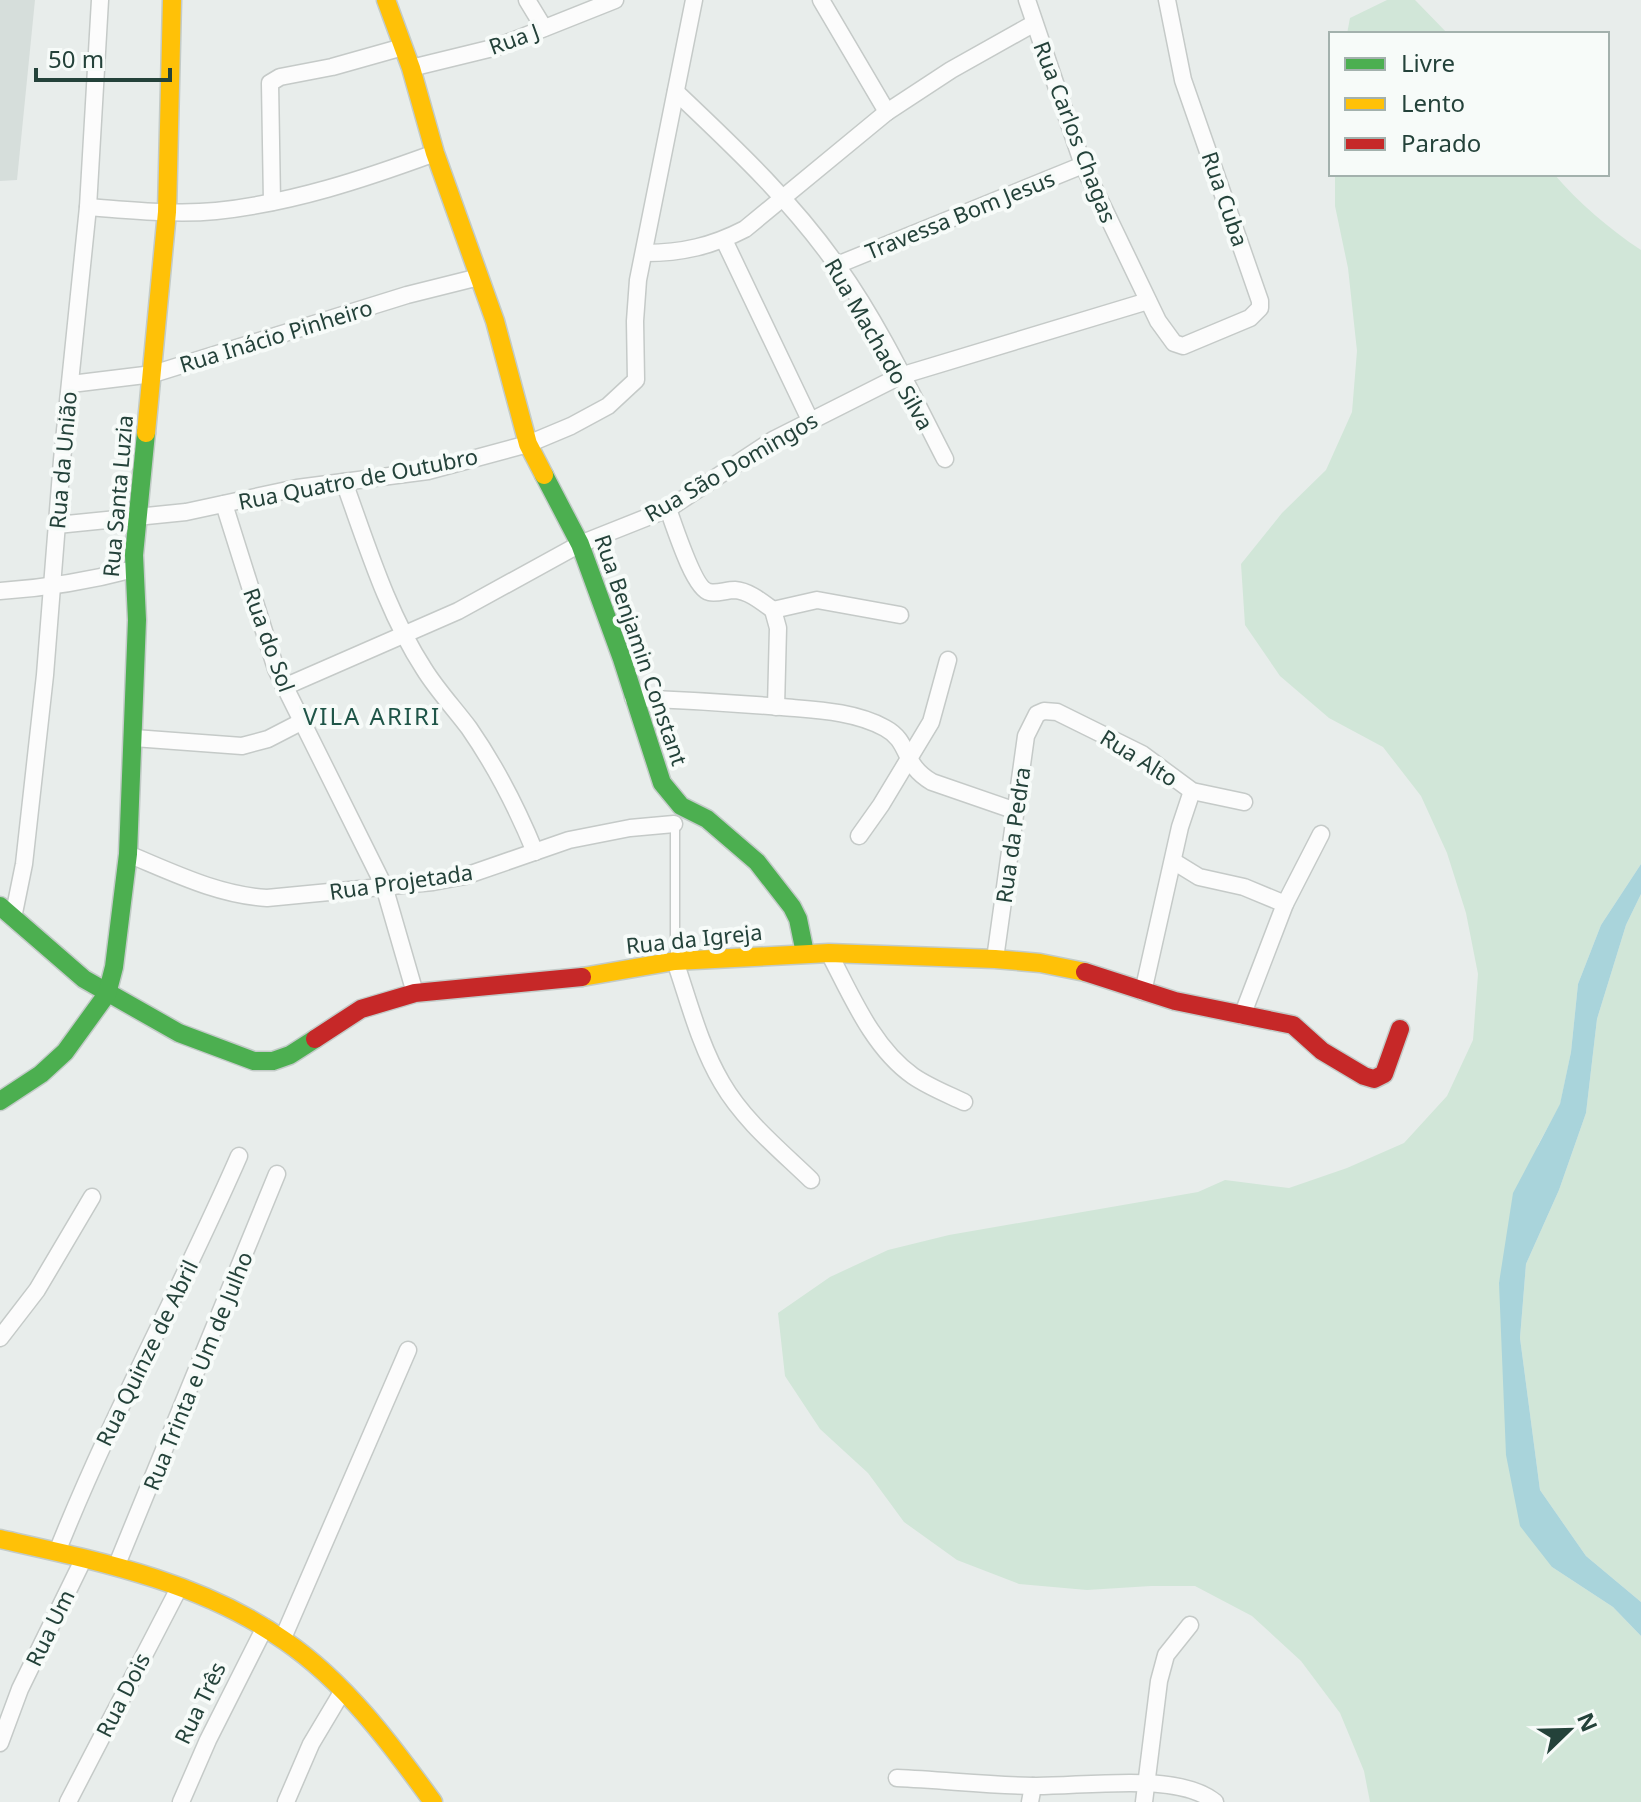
<svg xmlns="http://www.w3.org/2000/svg" width="1641" height="1802" font-family="'Noto Sans',sans-serif">
	<style>
		.built { fill: #d6dedb }
		.green { fill: #d1e6d8 }
		.water { fill: #a9d4db }
		.lines { fill: none; stroke-linecap: round; stroke-linejoin: round }
		.lane-casing { stroke: #c5cac8; stroke-width: 11 }
		.street-casing { stroke: #c5cac8; stroke-width: 19 }
		.fast-casing { stroke: #c3cbc8; stroke-width: 21 }
		.slow-casing { stroke: #c3cbc8; stroke-width: 21 }
		.jam-casing { stroke: #c3cbc8; stroke-width: 21 }
		.lane { stroke: #fcfcfc; stroke-width: 8 }
		.street { stroke: #fcfcfc; stroke-width: 16 }
		.fast { stroke: #4caf50; stroke-width: 18 }
		.slow { stroke: #ffc107; stroke-width: 18 }
		.jam { stroke: #c62828; stroke-width: 18 }
		.labels { text-anchor: middle; stroke-width: 8; stroke-linejoin: round; paint-order: stroke }
		.street-label { font-size: 22px; fill: #24423a; stroke: #f7fbf9 }
		.neighbourhood-label { font-size: 24px; letter-spacing: 2px; fill: #1f5548; stroke: #f7fbf9 }
	</style>
	<rect width="100%" height="100%" fill="#e8edeb"/>
	<!-- built -->
	<path class="built" d="M0,0h35l-18,180 -17,1z"/>
	<!-- green -->
	<g class="green">
		<path d="M1387,0h28l33,34h-101l3,-16z"/>
		<path d="M1335,174h219c25,29 55,55 87,76v614l-40,61 -23,59 -7,68 -11,53 -22,40 -39,138 53,284 61,40 28,29v166h-271l-6,-31 -24,-58 -39,-52 -49,-45 -57,-30h-44l-64,4 -68,-6 -62,-24 -53,-38 -36,-49 -48,-44 -35,-53 -7,-63 52,-36 58,-27 61,-15 249,-43 27,-12 64,8 58,-20 57,-25 43,-47 26,-56 5,-66 -12,-61 -19,-60 -26,-57 -38,-49 -54,-29 -49,-42 -35,-51 -4,-61 41,-51 44,-43 26,-58 5,-61 -9,-83 -13,-62z"/>
		<path d="M1641,894v708l-55,-46 -46,-66 -20,-152 6,-74 33,-74 27,-77 11,-94 29,-94z"/>
	</g>
	<!-- water -->
	<path class="water" d="M1641,864v30l-15,31 -29,94 -11,94 -27,77 -33,74 -6,74 20,152 46,66 55,46v34l-28,-29 -61,-40 -32,-41 -14,-71 -7,-172 14,-90 47,-89 11,-52 7,-68 23,-59z"/>
	<g class="lines">
		<!-- lane casing -->
		<g class="lane-casing">
			<path id="lane" d="M675,960v-139"/>
		</g>
		<!-- street casing -->
		<g class="street-casing">
			<g id="street">
				<path d="M527,0l17,28"/>
				<path d="M821,0l66,112"/>
				<path d="M1027,0l56,165 75,156 16,22 9,3 67,-28 10,-10v-7l-77,-221 -16,-80"/>
				<path d="M411,68l86,-21 118,-47"/>
				<path d="M676,92c58,55 116,109 162,175 42,59 74,128 107,192"/>
				<path d="M272,202l-2,-119 10,-6 52,-10 71,-20"/>
				<path d="M88,207c42,3 86,8 128,4 76,-8 148,-32 219,-58"/>
				<path d="M724,240l86,180"/>
				<path d="M645,253c37,0 67,-7 100,-24l142,-117 64,-42 82,-46"/>
				<path d="M837,265l246,-100"/>
				<path d="M71,384l82,-10 254,-79 72,-18"/>
				<path d="M344,482c23,63 43,130 80,187 13,21 30,39 45,59 27,39 48,80 66,124"/>
				<path d="M224,504l52,165 108,217 31,107"/>
				<path d="M668,509c6,16 26,80 41,83 8,2 17,-2 26,-2 14,1 27,12 38,20"/>
				<path d="M57,525l129,-13 111,-24 131,-17 100,-27 43,-18 37,-20 28,-26 -1,-59 3,-41 56,-280"/>
				<path d="M0,591c46,-3 89,-10 134,-22"/>
				<path d="M773,610l44,-10 83,15"/>
				<path d="M773,610l5,18 -2,79"/>
				<path d="M284,687l174,-76 122,-67 88,-35 105,-69 127,-64 248,-75"/>
				<path d="M633,698c49,2 99,5 149,9 33,3 72,4 103,21 26,14 16,36 47,54l84,29"/>
				<path d="M134,738l108,8 26,-7 33,-17"/>
				<path d="M859,836l22,-31 50,-83 17,-62"/>
				<path d="M128,854c46,19 90,41 139,44l166,-16 32,-6 104,-36 61,-12 44,-4"/>
				<path d="M1173,861l26,16 45,10 41,17"/>
				<path d="M13,918l11,-54 21,-189 17,-215 26,-253 12,-207"/>
				<path d="M829,953c22,42 44,95 84,123 16,11 34,18 51,26"/>
				<path d="M995,959l31,-223 11,-22 7,-3 13,1 85,42 50,37 52,11"/>
				<path d="M675,961c14,41 25,85 47,122 22,38 58,67 89,97"/>
				<path d="M1143,992l37,-165 12,-36"/>
				<path d="M1242,1016l43,-112 36,-70"/>
				<path d="M0,1338l37,-48 55,-93"/>
				<path d="M57,1552c54,-136 124,-263 182,-396"/>
				<path d="M116,1567l161,-393"/>
				<path d="M283,1638l125,-288"/>
				<path d="M0,1743l20,-54 64,-131"/>
				<path d="M897,1778c45,2 91,7 136,8 49,1 144,-15 182,16"/>
				<path d="M68,1802l111,-214"/>
				<path d="M181,1802l27,-62 57,-113"/>
				<path d="M286,1802l25,-58 31,-52"/>
				<path d="M1030,1802l3,-16"/>
				<path d="M1144,1802l15,-121 7,-26 24,-30"/>
			</g>
		</g>
		<!-- fast casing -->
		<g class="fast-casing">
			<g id="fast">
				<path d="M544,475l36,69 42,115 40,124 19,23 26,13 50,43 35,45 6,12 7,34"/>
				<path d="M0,906l84,73 95,54 75,28h19l17,-6 25,-16"/>
				<path d="M0,1101l41,-27 24,-22 42,-58 7,-27 14,-113 9,-234 -3,-65 12,-122"/>
			</g>
		</g>
		<!-- slow casing -->
		<g class="slow-casing">
			<g id="slow">
				<path d="M386,0l25,68 24,85 60,168 33,123 16,31"/>
				<path d="M146,433l21,-221 5,-212"/>
				<path d="M582,977l93,-16 154,-8 166,6 45,4 45,9"/>
				<path d="M0,1539c98,22 202,43 285,102 60,41 106,103 148,161"/>
			</g>
		</g>
		<!-- jam casing -->
		<g class="jam-casing">
			<g id="jam">
				<path d="M1085,972l90,29 118,24 29,26 42,25 10,3 10,-5 16,-45"/>
				<path d="M315,1039l46,-30 54,-16 167,-16"/>
			</g>
		</g>
		<!-- lane -->
		<use href="#lane" class="lane"/>
		<!-- street -->
		<use href="#street" class="street"/>
		<!-- fast -->
		<use href="#fast" class="fast"/>
		<!-- slow -->
		<use href="#slow" class="slow"/>
		<!-- jam -->
		<use href="#jam" class="jam"/>
	</g>
	<g class="labels">
		<!-- street labels -->
		<g class="street-label">
			<text transform="translate(514 39) rotate(-20)" y="8">Rua J</text>
			<text transform="translate(1075 132) rotate(69)" y="8">Rua Carlos Chagas</text>
			<text transform="translate(1225 199) rotate(71)" y="8">Rua Cuba</text>
			<text transform="translate(960 215) rotate(-22)" y="8">Travessa Bom Jesus</text>
			<text transform="translate(276 336) rotate(-17)" y="8">Rua Inácio Pinheiro</text>
			<text transform="translate(879 344) rotate(60)" y="8">Rua Machado Silva</text>
			<text transform="translate(63 460) rotate(-85)" y="8">Rua da União</text>
			<text transform="translate(731 467) rotate(-30)" y="8">Rua São Domingos</text>
			<text transform="translate(358 479) rotate(-11)" y="8">Rua Quatro de Outubro</text>
			<text transform="translate(118 496) rotate(-85)" y="8">Rua Santa Luzia</text>
			<text transform="translate(269 640) rotate(70)" y="8">Rua do Sol</text>
			<text transform="translate(641 650) rotate(71)" y="8">Rua Benjamin Constant</text>
			<text transform="translate(1139 758) rotate(32)" y="8">Rua Alto</text>
			<text transform="translate(1013 835) rotate(-82)" y="8">Rua da Pedra</text>
			<text transform="translate(401 882) rotate(-8)" y="8">Rua Projetada</text>
			<text transform="translate(694 939) rotate(-6)" y="8">Rua da Igreja</text>
			<text transform="translate(147 1353) rotate(-64)" y="8">Rua Quinze de Abril</text>
			<text transform="translate(198 1371) rotate(-68)" y="8">Rua Trinta e Um de Julho</text>
			<text transform="translate(50 1628) rotate(-64)" y="8">Rua Um</text>
			<text transform="translate(123 1695) rotate(-63)" y="8">Rua Dois</text>
			<text transform="translate(200 1703) rotate(-64)" y="8">Rua Três</text>
		</g>
		<!-- neighbourhood labels -->
		<g class="neighbourhood-label">
			<text x="372" y="725">VILA ARIRI</text>
		</g>
	</g>
	<!-- legend -->
	<rect x="1329" y="32" width="280" height="144" fill="#f7fbf9" stroke="#a3b1ad" stroke-width="2"/>
	<rect x="1345" y="58" width="40" height="12" fill="#4caf50" stroke="#a3b1ad" stroke-width="2"/>
	<text x="1401" y="72" font-size="24" fill="#24423a">Livre</text>
	<rect x="1345" y="98" width="40" height="12" fill="#ffc107" stroke="#a3b1ad" stroke-width="2"/>
	<text x="1401" y="112" font-size="24" fill="#24423a">Lento</text>
	<rect x="1345" y="138" width="40" height="12" fill="#c62828" stroke="#a3b1ad" stroke-width="2"/>
	<text x="1401" y="152" font-size="24" fill="#24423a">Parado</text>
	<!-- north arrow -->
	<g transform="translate(1569 1730) rotate(67)" stroke="#f7fbf9" stroke-width="6" paint-order="stroke">
	<path d="M0-6L14 30L0 20L-14 30Z" fill="#24423a"/>
	<text y="-12" font-size="22" font-weight="bold" text-anchor="middle" fill="#24423a">N</text>
	</g>
	<!-- scale -->
	<path d="M36 68v12h134v-12" fill="none" stroke="#24423a" stroke-width="4"/>
	<text x="48" y="68" font-size="24" fill="#24423a" stroke="#f7fbf9" stroke-width="6" paint-order="stroke">50 m</text>
</svg>
